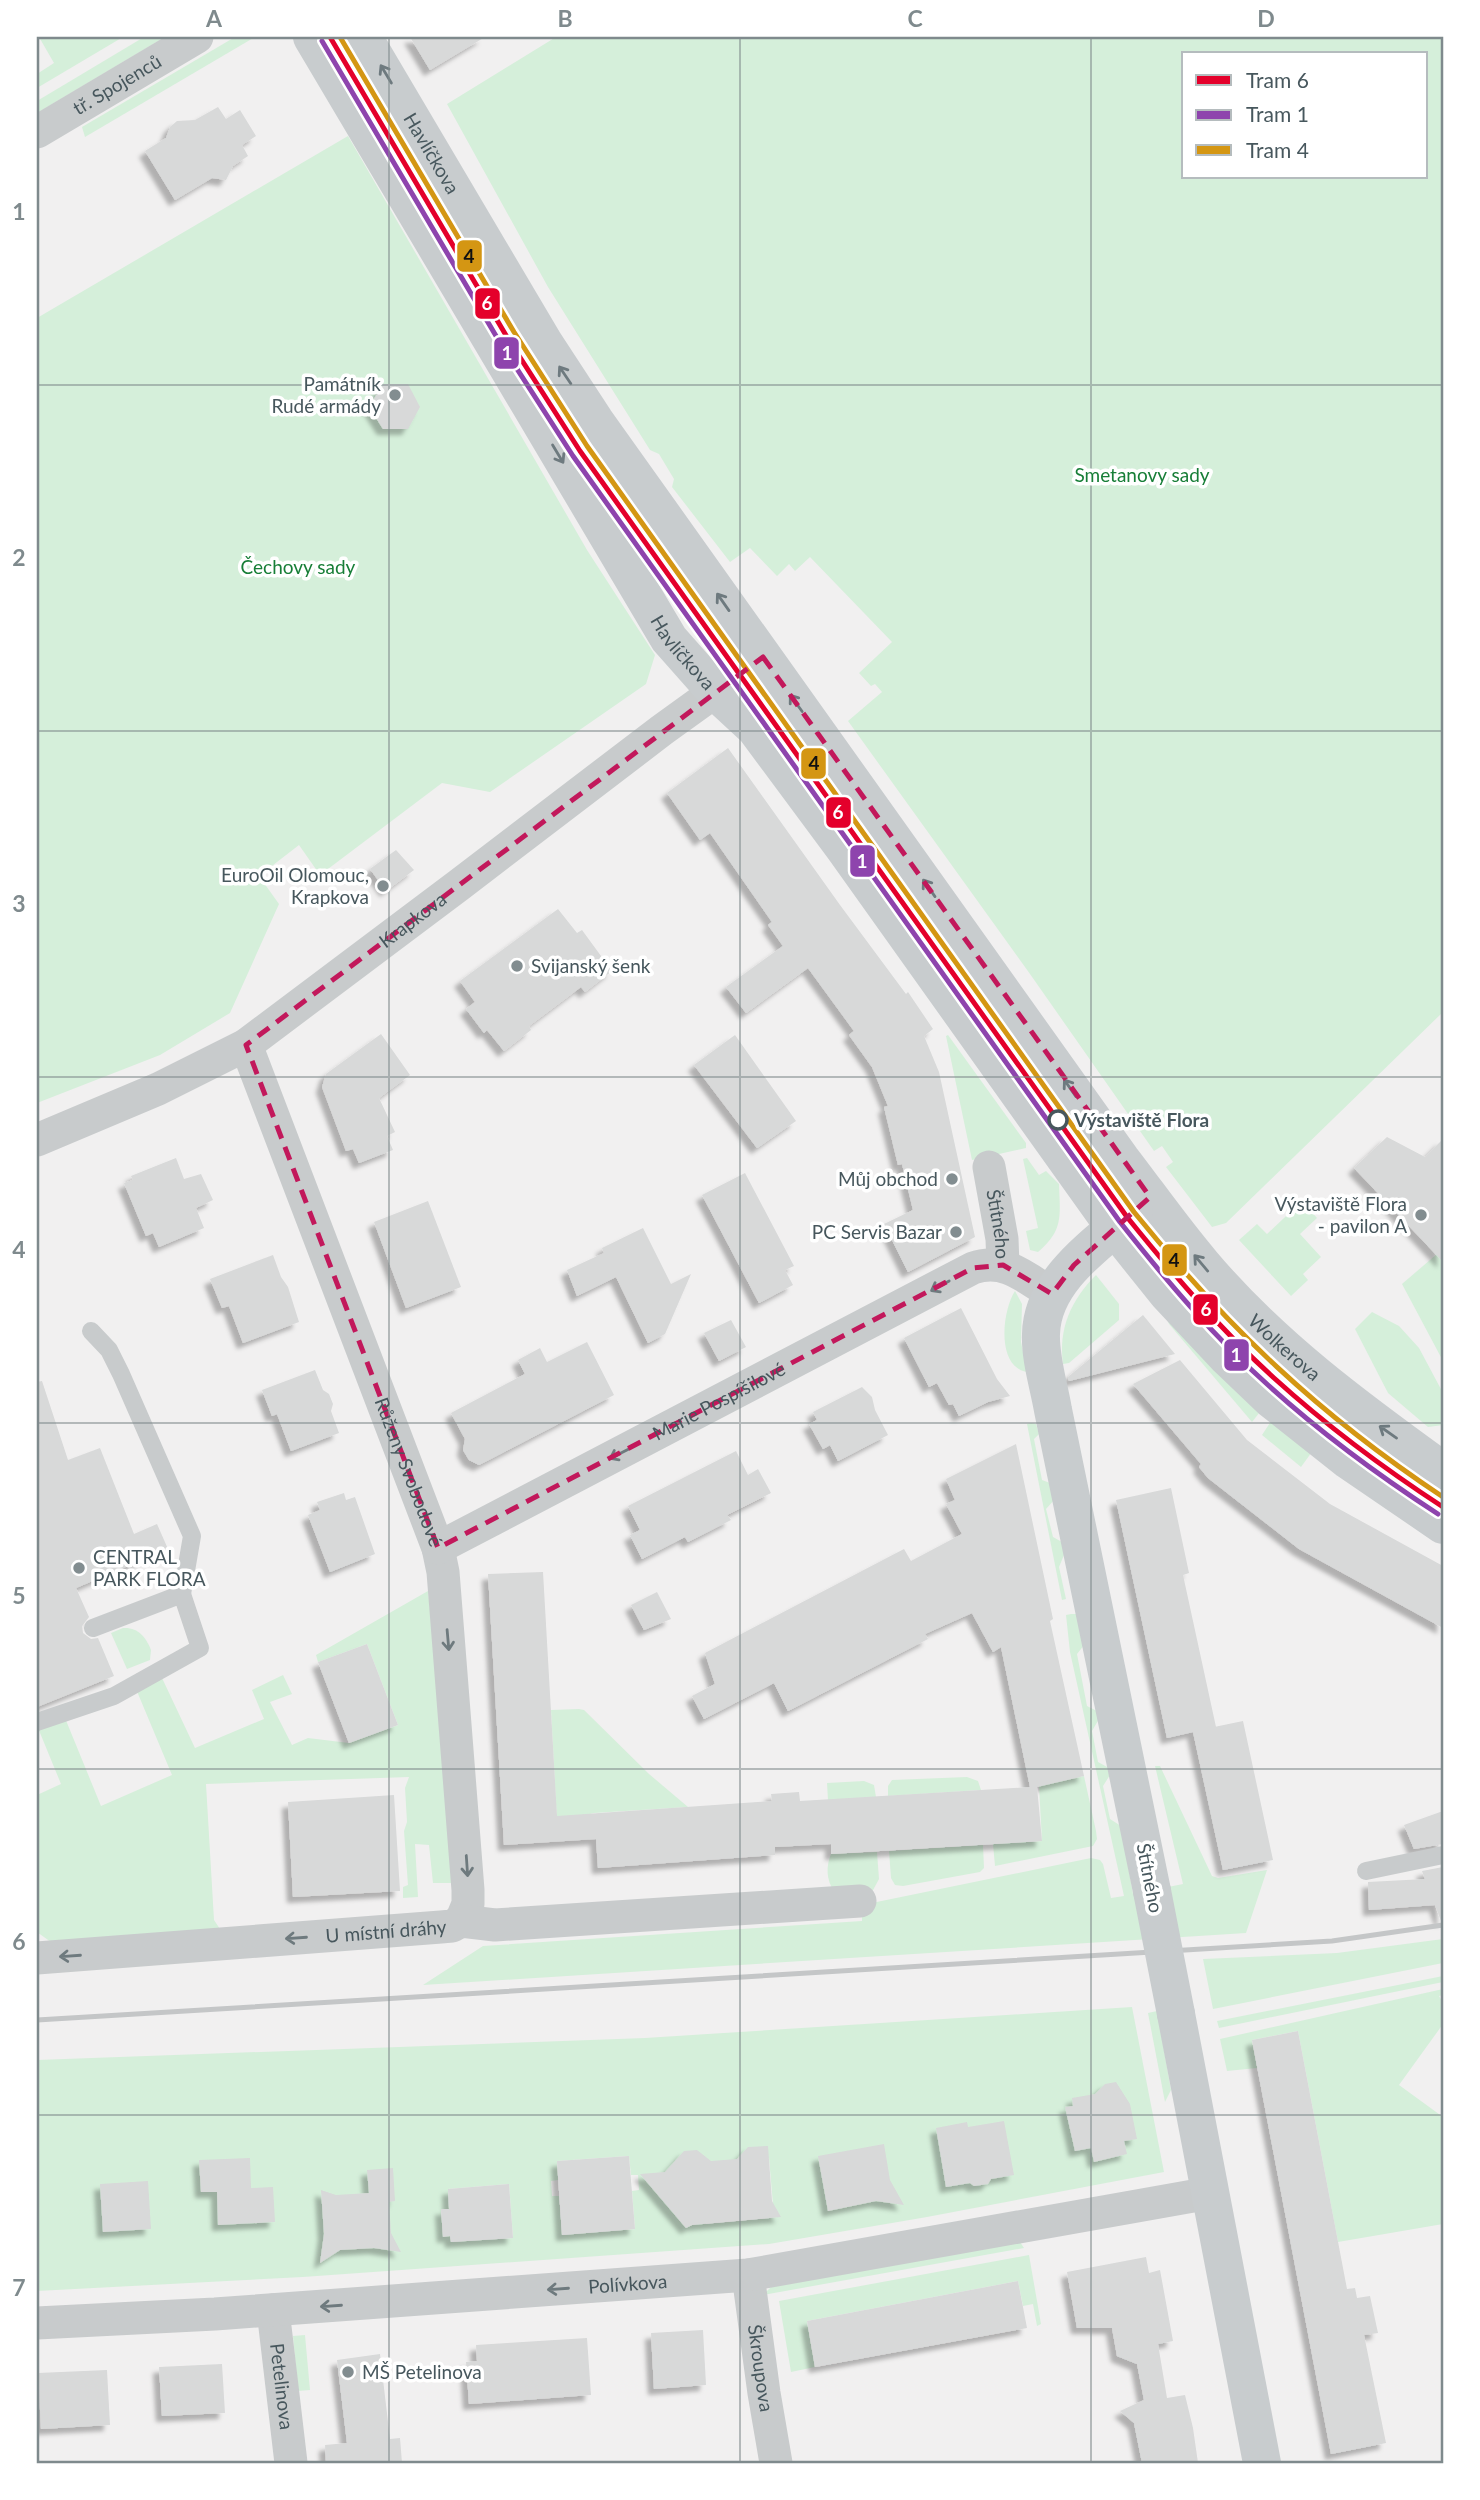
<svg xmlns="http://www.w3.org/2000/svg" width="1480" height="2500" font-family="Lato,sans-serif">
	<style>
		.green { fill: #d5efda; fill-rule: evenodd }
		.building { fill: #d8d9d9; filter: url(#shadow) }
		.lines { fill: none; stroke-linecap: round; stroke-linejoin: round }
		.lane { stroke: #c8cbcc; stroke-width: 18 }
		.street { stroke: #c8cbcc; stroke-width: 33 }
		.secondary { stroke: #c8ccce; stroke-width: 38 }
		.rail { stroke: #c4c6c7; stroke-width: 5 }
		.secondary-bridge { stroke: #c8ccce; stroke-width: 38 }
		.tram-1-casing { stroke: #fff; stroke-width: 10 }
		.tram-2-casing { stroke: #fff; stroke-width: 10 }
		.tram-3-casing { stroke: #fff; stroke-width: 10 }
		.tram-1 { stroke: #e4002b; stroke-width: 5 }
		.tram-2 { stroke: #8e44ad; stroke-width: 5 }
		.tram-3 { stroke: #d49613; stroke-width: 5 }
		.oneway { stroke: #6e7a7f }
		.oneway2 { stroke: #6e7a7e }
		.marked { fill: none; stroke: #c2185b; stroke-width: 5; stroke-dasharray: 14 9; stroke-linejoin: round }
		.grid { fill: none; stroke: #7f8a8d; stroke-width: 2; stroke-opacity: 0.55 }
		.poi-dot { fill: #828d90; stroke: #fff; stroke-width: 2.5 }
		.stop-dot { fill: #fff; stroke: #47575d; stroke-width: 3.5 }
		.labels { text-anchor: middle; stroke-width: 7; stroke-linejoin: round; paint-order: stroke }
		.street-label { font-size: 19px; fill: #47575d; stroke: #fff }
		.poi-label { font-size: 19px; fill: #47575d; stroke: #fff; text-anchor: end }
		.park-label { font-size: 19px; fill: #177e37; stroke: #fff }
		.stop-label { font-size: 19px; font-weight: bold; fill: #47575d; stroke: #fff; text-anchor: start }
		.line-badge { stroke: #fff; stroke-width: 2.5 }
		.badge-label { font-size: 19px; text-anchor: middle; font-weight: bold; fill: #fff }
		.pale-badge-label { font-size: 19px; text-anchor: middle; font-weight: bold; fill: #111 }
		.neatline { fill: none; stroke: #7f8a8d; stroke-width: 2.5 }
		.grid-label { font-size: 23px; text-anchor: middle; font-weight: bold; fill: #7f8a8d }
	</style>
	<defs>
		<filter id="shadow"><feDropShadow dx="-6" dy="6" stdDeviation="2" flood-color="#0004"/></filter>
	</defs>
	<rect width="100%" height="100%" fill="#f1f0f0"/>
	<!-- green -->
	<g class="green">
		<path d="M39,37h84l-86,51v-14l17,-11z"/>
		<path d="M144,37h21l-128,76v-12z"/>
		<path d="M235,37h20l-170,100 -3,-10z"/>
		<path d="M556,37h887v975l-217,211 -14,4 -46,-60 7,-5 -11,-16 -8,5 -124,-177 -182,-253 34,-29 -7,-8 -4,2 -12,-13 33,-31 -82,-85 -15,14 -6,-7 -12,12 -27,-28 -20,14 -58,-75 2,-8 -15,-25 -9,-4 -102,-163 -101,-183zM1184,54h242v123h-242z"/>
		<path d="M348,136l239,414 68,105 -9,29 -156,108 -48,-9 -122,92 -21,-30 -40,31 20,28 -49,109 -70,42 -123,48v-785z"/>
		<path d="M948,1035l78,108v5l-54,12 -26,-124z"/>
		<path d="M1027,1158l12,17 7,-4 13,13c1,32 5,46 -21,68l-8,-2 -4,-19 12,-3 -15,-69z"/>
		<path d="M1302,1201l15,17 -17,16 21,23 -18,17 5,6 -17,16 -52,-56 18,-16 10,10z"/>
		<path d="M1437,1254l6,7v100l-41,-77z"/>
		<path d="M1096,1275l23,29v16l-50,43 -6,1c-5,-35 8,-64 33,-89z"/>
		<path d="M1015,1291l7,13 -1,38 6,30c-31,-5 -25,-61 -12,-81z"/>
		<path d="M1372,1312l27,14 20,22 24,45v32l-15,2 -40,-34 -33,-64z"/>
		<path d="M1166,1317l101,86 -15,19 -83,-98z"/>
		<path d="M1277,1412l40,33 -16,22 -39,-32z"/>
		<path d="M1031,1423l5,1 3,10 -5,5 8,41 8,3 4,17 -8,9 7,28 9,5 2,13 -5,12 7,32 -4,1 -35,-176z"/>
		<path d="M428,1591l31,292h-26l-4,-38 -14,-1 3,53 -15,1v-11l5,-2 -4,-54 3,-9 -2,-34 4,-11 -203,7 8,136 6,9 -165,16 -18,-13v-137l24,-11 -23,-56 27,-10 36,88 71,-31 -36,-86 26,-11 33,70 69,-29 -12,-29 31,-15 9,19 -22,8 22,43 16,-7 41,5 49,-18 -31,-81 -49,18 -2,-7z"/>
		<path d="M1071,1614h5l9,30 -8,10 10,52 10,5 2,8 -7,12 6,31 11,6 1,7 -7,11 7,33 11,7 12,68 50,-10 -28,-118h5l52,110 6,2 49,-8 -21,63 -823,52 60,-39 379,-25v-16l229,-47 9,2 3,4 8,34 13,-2 -54,-244 -4,-37z"/>
		<path d="M123,1628c15,-1 23,9 28,22l-1,10 -23,9 -16,-36z"/>
		<path d="M579,1709l5,1 65,64 39,33 -94,6 -37,9 -6,-112z"/>
		<path d="M1084,1776l12,55 1,8 -4,7 -98,20 -2,-22 49,-3 -3,-55z"/>
		<path d="M967,1777l11,4 3,9 -93,6v-10l4,-6z"/>
		<path d="M864,1781l10,4 2,12 -48,3 -1,-17z"/>
		<path d="M983,1845l1,23 -4,4 -77,14 -8,-1 -4,-7 -2,-27z"/>
		<path d="M877,1852l2,27 -7,13 -38,-1c-8,-11 -8,-25 -3,-37z"/>
		<path d="M1443,1939v24l-230,46 -10,-50 134,-6z"/>
		<path d="M1443,1976v6l-224,46 -2,-7z"/>
		<path d="M1443,1989v6l-4,1 4,7v21l-44,61 44,32v107l-105,18 -40,-211 -46,9 5,28 -30,3 -7,-32z"/>
		<path d="M1132,2007l32,165 -237,45 -158,27 -466,33 -266,14v-231l608,-22zM629,2156l2,19h7l1,15 -7,1 3,38 -73,6 -3,-39h-7l-1,-15 7,-1 -1,-19zM769,2158l5,58 -3,2 -65,6 -1,-2 -17,4 -9,-6v-5l63,-56zM509,2184l4,54 -62,4 -1,-6h-7l-2,-26 8,-1 -1,-20z"/>
		<path d="M1157,2011l14,79 -6,12 -17,-89z"/>
		<path d="M1020,2242l4,6 -261,47 8,-8z"/>
		<path d="M1029,2255l12,69 -4,2 -4,-22 -10,2 -5,-25 -211,40 8,46 -24,5 -12,-71z"/>
		<path d="M305,2335l5,55 -12,1 -5,-55z"/>
	</g>
	<!-- building -->
	<g class="building">
		<path d="M410,37h75l-55,33z"/>
		<path d="M218,107l8,12 14,-9 16,26 -14,9 6,11 -15,10 -7,14 -14,-2 -37,22 -30,-49 21,-13 4,-11 7,-6 18,-1z"/>
		<path d="M383,384h25l12,23 -12,22h-25l-14,-22z"/>
		<path d="M728,748l112,157 66,89 2,-2 25,37 -9,7 15,36 36,165 -67,35 -24,-48 29,-14 -11,-46 -4,1 -14,-58 4,-1 -16,-39 -23,-32 5,-4 -46,-63 -62,45 -20,-26 57,-41 -15,-21 4,-3 -62,-89 -10,7 -33,-47z"/>
		<path d="M396,850l18,20 -28,21 -16,-22z"/>
		<path d="M558,909l19,24 5,-3 30,41 -27,21 -4,-5 -52,39 2,4 -27,21 -17,-21 -3,3 -18,-24 9,-7 -15,-21z"/>
		<path d="M381,1034l29,41 -31,23 16,34 -8,4 6,14 -34,13 -6,-14 -7,2 -24,-64 4,-13z"/>
		<path d="M735,1035l61,86 -39,27 -63,-83z"/>
		<path d="M1387,1137l38,20 18,-18v123l-89,-94z"/>
		<path d="M176,1158l8,21 17,-5 12,26 -17,8 8,20 -45,19 -6,-14 -7,3 -22,-53 9,-3 -2,-4z"/>
		<path d="M745,1173l49,93 -9,4 8,15 -34,18 -57,-108z"/>
		<path d="M428,1201l33,86 -55,21 -32,-86z"/>
		<path d="M643,1228l28,56 20,-10 -26,60 -17,9 -32,-66 -39,19 -10,-26 37,-17 -2,-5z"/>
		<path d="M273,1255l8,22 7,10 11,35 -56,21 -14,-37 -7,2 -12,-29z"/>
		<path d="M961,1308l36,71 13,17 -22,6 -29,14 -6,-12 -4,1 -12,-22 -8,4 -25,-49z"/>
		<path d="M1143,1315l32,39 -106,27 -1,-4z"/>
		<path d="M731,1320l15,27 -27,14 -15,-28z"/>
		<path d="M587,1342l27,53 -135,70 -10,-5 -6,-10 2,-11 -14,-26 74,-39 -7,-14 22,-12 7,14z"/>
		<path d="M1180,1360l67,80 83,64 113,62v62l-144,-79 -91,-71 -9,-11 2,-3 -68,-80z"/>
		<path d="M315,1370l8,20 6,4 4,10 -2,7 8,22 -48,18 -14,-37 -5,2 -10,-26z"/>
		<path d="M42,1381l26,79 32,-12 34,86 23,-10 11,25 -92,39 13,29 -7,9 1,7 8,6 7,-1 16,38 -77,31v-325z"/>
		<path d="M862,1387l10,10 3,13 13,25 -50,26 -8,-16 -7,4 -14,-25 8,-4 -4,-8z"/>
		<path d="M1016,1444l37,175 -3,2 34,155 -47,11 5,54 -211,13v-10l-56,3v8l-177,13 -2,-29 -92,6 -16,-271 55,-2 14,244 215,-15 -1,-7 28,-2 1,9 230,-14 -29,-140 -8,5 -21,-39 -47,21 3,5 -140,72 -14,-28 -70,36 -12,-23 23,-12 -10,-31 199,-104 7,12 51,-27 -16,-30 9,-4 -9,-21z"/>
		<path d="M736,1451l12,24 10,-6 13,24 -44,22 4,5 -43,22 -3,-5 -43,22 -12,-24 10,-5 -12,-24z"/>
		<path d="M1171,1488l18,85 -6,2 33,152 -21,4 48,-10 30,139 -50,10 -30,-138 -26,6 -51,-238z"/>
		<path d="M344,1493l2,7 9,-3 20,57 -45,18 -22,-57 12,-5 -3,-8z"/>
		<path d="M657,1592l14,27 -27,11 -13,-25z"/>
		<path d="M367,1644l31,81 -49,18 -31,-81z"/>
		<path d="M394,1795l6,96 -107,6 -5,-95z"/>
		<path d="M1443,1811v33l-29,5 -10,-24z"/>
		<path d="M1443,1867v54h-2l-6,-16 -66,5 -1,-28 57,-3 -3,-8z"/>
		<path d="M1298,2031l49,258 8,-1 2,10 13,-2 8,37 -14,2 22,108 -55,11 -79,-414z"/>
		<path d="M1116,2082l14,22 7,35 -13,2 3,13 -33,8 -3,-14 -16,3 -10,-44 8,-1 -1,-8 23,-4 10,-10z"/>
		<path d="M1004,2121l10,54 -23,4 -3,5 -14,2 -4,-3 -24,4 -10,-59 31,-6 1,5z"/>
		<path d="M884,2144l6,36 14,25 -28,-4 -48,10 -10,-55z"/>
		<path d="M768,2146l4,55 9,16 -89,8 -6,3 -46,-54 25,-2 19,-21 13,-1 14,11 26,-2 11,-12z"/>
		<path d="M629,2156l6,73 -73,6 -5,-74z"/>
		<path d="M250,2158l1,30 22,-1 2,35 -57,3 -1,-33h-16l-2,-32z"/>
		<path d="M393,2168l2,33 -6,1 2,31 10,19 -27,-4 -34,2 -20,13 4,-29 -3,-44 15,5 33,-2 -2,-23z"/>
		<path d="M148,2181l3,48 -48,3 -3,-48z"/>
		<path d="M509,2184l4,54 -62,4 -1,-6 -7,1 -2,-28h8l-1,-20z"/>
		<path d="M1146,2257l3,16 11,-3 13,71 -15,3 9,54 18,-3 8,33 5,35h-56l-8,-40 -14,-12 24,-11 -7,-36 -20,-8 -5,-28h-35l-10,-56z"/>
		<path d="M1018,2281l9,47 -212,39 -8,-46z"/>
		<path d="M703,2330l3,55 -52,4 -3,-56z"/>
		<path d="M587,2338l4,57 -122,9 -3,-42 11,-1 -1,-16z"/>
		<path d="M380,2354l10,85 10,-1 2,25h-76l-1,-18 22,-2 -10,-83z"/>
		<path d="M222,2364l3,49 -63,3 -3,-49z"/>
		<path d="M107,2370l3,55 -69,4 -3,-56z"/>
	</g>
	<g class="lines">
		<!-- lane -->
		<g class="lane">
			<path d="M91,1331l18,19 12,24 71,162 -10,58"/>
			<path d="M37,1722l77,-26 86,-48 -18,-54 -89,34"/>
			<path d="M1366,1871l77,-16"/>
		</g>
		<!-- street -->
		<g class="street">
			<path id="s1" d="M37,132l160,-95"/>
			<path id="s2" d="M246,1045l192,503 5,24 25,318v14l-7,17"/>
			<path id="s3" d="M37,1140l121,-51 88,-44 213,-160 203,-155 101,-73"/>
			<path id="s4" d="M989,1167l13,72 1,26"/>
			<path id="s5" d="M438,1548l535,-280c32,-11 53,10 79,26"/>
			<path id="s6" d="M37,1958l404,-31 11,-1 9,-5 34,4 365,-24"/>
			<path id="s7" d="M748,2275l16,118 12,70"/>
			<path id="s8" d="M273,2310l18,153"/>
			<path id="s9" d="M37,2323l178,-9 533,-39 462,-82"/>
		</g>
		<!-- secondary -->
		<g class="secondary">
			<path id="s10" d="M312,37l357,602 46,52 40,37 89,120 271,380 52,65 60,64 44,42 77,61 95,65"/>
			<path id="s11" d="M363,37l181,306 51,78 526,738c27,35 52,71 81,105 69,82 155,145 241,207"/>
			<path d="M1134,1212c-37,32 -92,68 -93,122 -1,25 8,52 12,76l99,481"/>
			<path d="M1176,2014l86,449"/>
		</g>
		<!-- rail -->
		<path class="rail" d="M37,2020l1295,-79 111,-16"/>
		<!-- secondary-bridge -->
		<path class="secondary-bridge" d="M1152,1891l24,123"/>
		<!-- tram-1 casing -->
		<g class="tram-1-casing">
			<path id="tram-1" d="M330,37l177,300 73,114 547,766c46,57 93,112 147,161 53,48 109,90 169,129"/>
		</g>
		<!-- tram-2 casing -->
		<g class="tram-2-casing">
			<path id="tram-2" d="M322,41l177,300 74,115 547,766c46,58 93,114 148,163 53,48 110,90 170,129"/>
		</g>
		<!-- tram-3 casing -->
		<g class="tram-3-casing">
			<path id="tram-3" d="M340,37l174,295 73,114 547,766c94,116 184,202 309,285"/>
		</g>
		<!-- tram-1 -->
		<use href="#tram-1" class="tram-1"/>
		<!-- tram-2 -->
		<use href="#tram-2" class="tram-2"/>
		<!-- tram-3 -->
		<use href="#tram-3" class="tram-3"/>
	</g>
	<!-- one-way arrows -->
	<defs><path id="oneway-shaft" d="M-6 0H5M1.5-3L5.5 0L1.5 3" fill="none" stroke-width="1.6" stroke-linecap="round" stroke-linejoin="round" transform="scale(1.75)"/></defs>
	<g class="oneway">
		<use href="#oneway-shaft" transform="translate(386 74) rotate(-121)"/>
		<use href="#oneway-shaft" transform="translate(565 375) rotate(-124)"/>
		<use href="#oneway-shaft" transform="translate(558 454) rotate(59)"/>
		<use href="#oneway-shaft" transform="translate(723 602) rotate(-125)"/>
		<use href="#oneway-shaft" transform="translate(796 703) rotate(-126)"/>
		<use href="#oneway-shaft" transform="translate(929 888) rotate(-125)"/>
		<use href="#oneway-shaft" transform="translate(1070 1088) rotate(-125)"/>
		<use href="#oneway-shaft" transform="translate(1201 1263) rotate(-130)"/>
		<use href="#oneway-shaft" transform="translate(1388 1432) rotate(-145)"/>
	</g>
	<g class="oneway2">
		<use href="#oneway-shaft" transform="translate(940 1286) rotate(151)"/>
		<use href="#oneway-shaft" transform="translate(619 1454) rotate(153)"/>
		<use href="#oneway-shaft" transform="translate(448 1640) rotate(85)"/>
		<use href="#oneway-shaft" transform="translate(467 1866) rotate(86)"/>
		<use href="#oneway-shaft" transform="translate(296 1938) rotate(176)"/>
		<use href="#oneway-shaft" transform="translate(70 1956) rotate(176)"/>
		<use href="#oneway-shaft" transform="translate(558 2289) rotate(176)"/>
		<use href="#oneway-shaft" transform="translate(331 2306) rotate(176)"/>
	</g>
	<!-- marked area -->
	<path class="marked" d="M763,657l387,540 -76,68 -22,29 -49,-29 -30,3 -535,280 -192,-503z"/>
	<!-- grid -->
	<path class="grid" d="M389,37v2426M740,37v2426M1091,37v2426M37,385h1406M37,731h1406M37,1077h1406M37,1423h1406M37,1769h1406M37,2115h1406"/>
	<!-- markers -->
	<g class="poi-dot">
		<circle cx="395" cy="395" r="7"/>
		<circle cx="383" cy="886" r="7"/>
		<circle cx="517" cy="966" r="7"/>
		<circle cx="952" cy="1179" r="7"/>
		<circle cx="1421" cy="1215" r="7"/>
		<circle cx="956" cy="1232" r="7"/>
		<circle cx="79" cy="1568" r="7"/>
		<circle cx="348" cy="2372" r="7"/>
	</g>
	<circle class="stop-dot" cx="1058" cy="1120" r="9"/>
	<g class="labels">
		<!-- street labels -->
		<g class="street-label">
			<text dy="7" stroke="none"><textPath href="#s1" startOffset="93">tř. Spojenců</textPath></text>
			<text dy="7" stroke="none"><textPath href="#s11" startOffset="135">Havlíčkova</textPath></text>
			<text dy="7" stroke="none"><textPath href="#s10" startOffset="719">Havlíčkova</textPath></text>
			<text dy="7" stroke="none"><textPath href="#s3" startOffset="438">Krapkova</textPath></text>
			<text dy="7" stroke="none"><textPath href="#s4" startOffset="58">Štítného</textPath></text>
			<text dy="7" stroke="none"><textPath href="#s11" startOffset="1605">Wolkerova</textPath></text>
			<text dy="7" stroke="none"><textPath href="#s5" startOffset="317">Marie Pospíšilové</textPath></text>
			<text dy="7" stroke="none"><textPath href="#s2" startOffset="457">Růženy Svobodové</textPath></text>
			<text transform="translate(1150 1878) rotate(79)" y="7">Štítného</text>
			<text dy="7" stroke="none"><textPath href="#s6" startOffset="350">U místní dráhy</textPath></text>
			<text dy="7" stroke="none"><textPath href="#s9" startOffset="592">Polívkova</textPath></text>
			<text dy="7" stroke="none"><textPath href="#s7" startOffset="94">Škroupova</textPath></text>
			<text dy="7" stroke="none"><textPath href="#s8" startOffset="77">Petelinova</textPath></text>
		</g>
		<!-- poi labels -->
		<g class="poi-label">
			<text x="381" y="391">Památník<tspan x="381" dy="22">Rudé armády</tspan></text>
			<text x="369" y="882">EuroOil Olomouc,<tspan x="369" dy="22">Krapkova</tspan></text>
			<text x="531" y="973" text-anchor="start">Svijanský šenk</text>
			<text x="938" y="1186">Můj obchod</text>
			<text x="1407" y="1211">Výstaviště Flora<tspan x="1407" dy="22">- pavilon A</tspan></text>
			<text x="942" y="1239">PC Servis Bazar</text>
			<text x="93" y="1564" text-anchor="start">CENTRAL<tspan x="93" dy="22">PARK FLORA</tspan></text>
			<text x="362" y="2379" text-anchor="start">MŠ Petelinova</text>
		</g>
		<!-- park labels -->
		<g class="park-label">
			<text x="1142" y="482">Smetanovy sady</text>
			<text x="298" y="574">Čechovy sady</text>
		</g>
		<!-- stop labels -->
		<g class="stop-label">
			<text x="1074" y="1127">Výstaviště Flora</text>
		</g>
	</g>
	<g class="line-badge">
		<rect x="456" y="239" width="27" height="34" rx="7" fill="#d49613"/>
		<rect x="474" y="287" width="27" height="33" rx="7" fill="#e4002b"/>
		<rect x="493" y="336" width="27" height="34" rx="7" fill="#8e44ad"/>
		<rect x="800" y="747" width="27" height="33" rx="7" fill="#d49613"/>
		<rect x="825" y="796" width="27" height="33" rx="7" fill="#e4002b"/>
		<rect x="849" y="844" width="27" height="34" rx="7" fill="#8e44ad"/>
		<rect x="1161" y="1243" width="27" height="34" rx="7" fill="#d49613"/>
		<rect x="1192" y="1293" width="27" height="33" rx="7" fill="#e4002b"/>
		<rect x="1223" y="1338" width="27" height="34" rx="7" fill="#8e44ad"/>
	</g>
	<g class="badge-label">
		<text x="487" y="310">6</text>
		<text x="507" y="360">1</text>
		<text x="838" y="819">6</text>
		<text x="862" y="868">1</text>
		<text x="1206" y="1316">6</text>
		<text x="1236" y="1362">1</text>
	</g>
	<g class="pale-badge-label">
		<text x="469" y="263">4</text>
		<text x="814" y="770">4</text>
		<text x="1174" y="1267">4</text>
	</g>
	<!-- border -->
	<rect width="1480" height="2500" fill="none" stroke="#ffffff" stroke-width="77"/>
	<!-- legend -->
	<rect x="1182" y="52" width="245" height="126" fill="#ffffff" stroke="#b5bcbe" stroke-width="2"/>
	<rect x="1196" y="75" width="35" height="10" fill="#e4002b" stroke="#b5bcbe" stroke-width="2"/>
	<text x="1246" y="88" font-size="21" fill="#47575d">Tram 6</text>
	<rect x="1196" y="110" width="35" height="10" fill="#8e44ad" stroke="#b5bcbe" stroke-width="2"/>
	<text x="1246" y="122" font-size="21" fill="#47575d">Tram 1</text>
	<rect x="1196" y="145" width="35" height="10" fill="#d49613" stroke="#b5bcbe" stroke-width="2"/>
	<text x="1246" y="158" font-size="21" fill="#47575d">Tram 4</text>
	<rect x="38" y="38" width="1404" height="2424" class="neatline"/>
	<g class="grid-label">
		<text x="214" y="27">A</text>
		<text x="565" y="27">B</text>
		<text x="915" y="27">C</text>
		<text x="1266" y="27">D</text>
		<text x="19" y="220">1</text>
		<text x="19" y="566">2</text>
		<text x="19" y="912">3</text>
		<text x="19" y="1258">4</text>
		<text x="19" y="1604">5</text>
		<text x="19" y="1950">6</text>
		<text x="19" y="2296">7</text>
	</g>
</svg>
